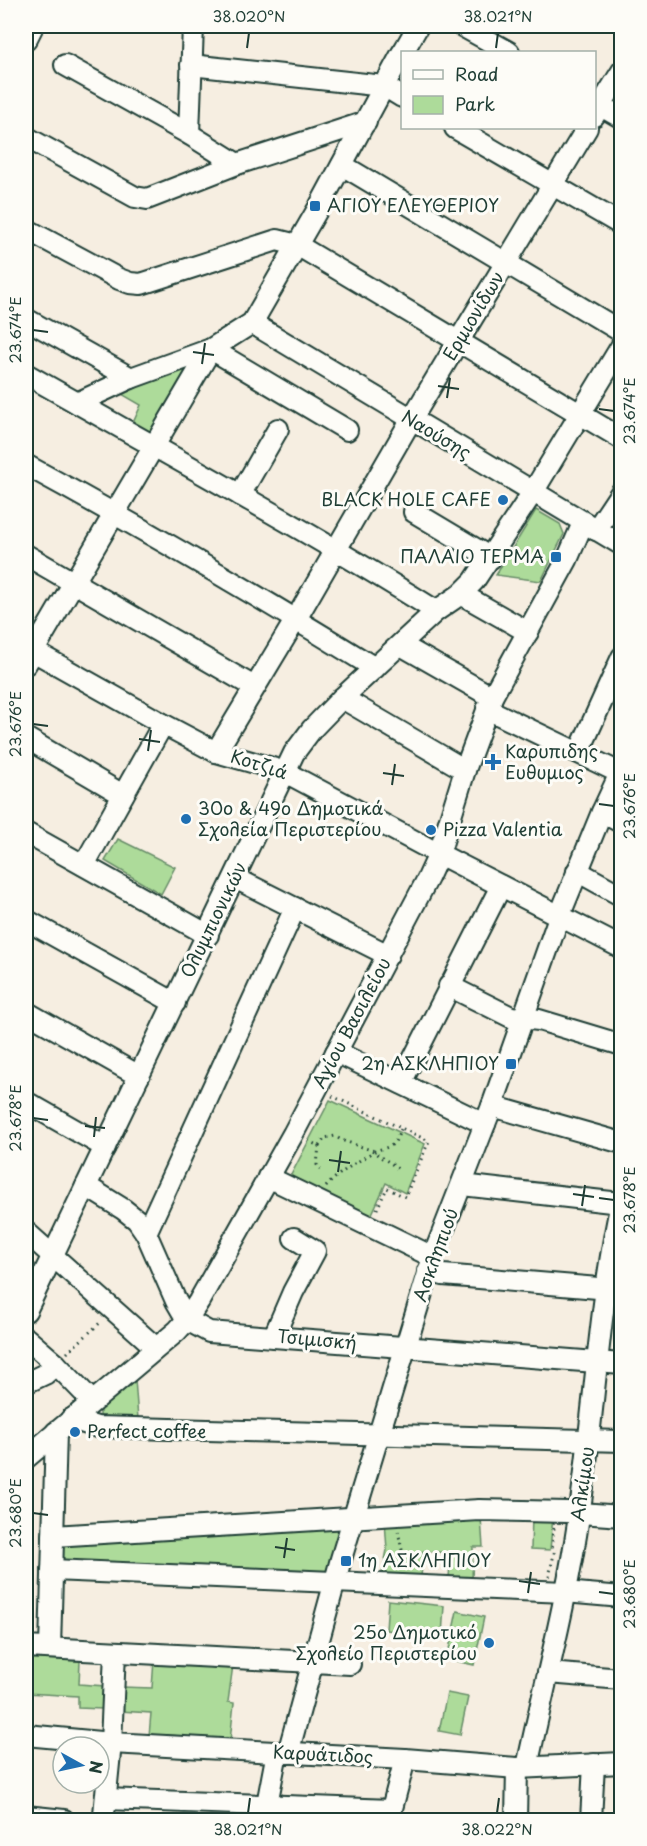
<svg xmlns="http://www.w3.org/2000/svg" width="647" height="1846" font-family="'Playpen Sans',sans-serif">
	<style>
		.green { fill: #addb9a; stroke: #668c67; stroke-width: 1.5 }
		.lines { fill: none; stroke-linecap: round; stroke-linejoin: round }
		.minor-casing { stroke: #1f3d34; stroke-width: 24 }
		.path { stroke: #1f3d34; stroke-width: 3; stroke-dasharray: 1.5 4.5; stroke-linecap: butt }
		.minor { stroke: #fdfcf7; stroke-width: 20 }
		.ticks { fill: none; stroke: #1f3d34; stroke-width: 2 }
		.poi-dot { fill: #1f6fb2; stroke: #fdfcf7; stroke-width: 2 }
		.labels { text-anchor: middle; stroke-width: 6; stroke-linejoin: round; paint-order: stroke }
		.poi-label { font-size: 18px; fill: #1f3d34; stroke: #fdfcf7; text-anchor: start }
		.street-label { font-size: 18px; fill: #1f3d34; stroke: #fdfcf7 }
		.neatline { fill: none; stroke: #1f3d34; stroke-width: 2 }
		.ticks-label { font-size: 15px; text-anchor: middle; fill: #1f3d34 }
	</style>
	<rect width="100%" height="100%" fill="#f6eee1"/>
	<filter id="ink" filterUnits="userSpaceOnUse"><feTurbulence type="fractalNoise" baseFrequency=".0167" numOctaves="2"/><feDisplacementMap in="SourceGraphic" scale="12" xChannelSelector="R" yChannelSelector="G"/><feConvolveMatrix kernelMatrix="1 2 1 2 8 2 1 2 1" color-interpolation-filters="sRGB"/></filter>
	<g filter="url(#ink)">
		<!-- green -->
		<g class="green">
			<path d="M184,368l4,5 -35,60 -20,-10 8,-18 -21,-12z"/>
			<path d="M536,510l24,14 4,10 -23,47 -45,-6z"/>
			<path d="M118,839l57,28 -14,27 -56,-33z"/>
			<path d="M330,1100l95,44 -20,49 -19,-10 -15,33 -82,-37z"/>
			<path d="M135,1379l3,40 -38,-1v-10z"/>
			<path d="M553,1516l-3,34 -19,-1 1,-32z"/>
			<path d="M481,1518l2,29h-10l-1,33 -23,-3 2,-24 -28,-2 -2,27 -39,-3 5,-25 -2,-29z"/>
			<path d="M341,1527l-15,45 -263,-11v-16z"/>
			<path d="M388,1600l56,6 -2,29 -56,-5z"/>
			<path d="M457,1611l27,6 -10,48 -27,-6z"/>
			<path d="M26,1658l54,3 -1,23 26,2 -2,23 -25,-1v-12l-52,-3z"/>
			<path d="M154,1660l79,5 -5,37 6,1 -4,38 -81,-5 2,-23 -31,-2 2,-24 30,1z"/>
			<path d="M447,1693l21,4 -8,38 -21,-4z"/>
		</g>
		<g class="lines">
			<!-- minor casing -->
			<g class="minor-casing">
				<g id="minor">
					<path d="M462,26l47,26"/>
					<path d="M26,40l7,-14"/>
					<path d="M403,52l15,-26"/>
					<path d="M65,65l124,69 48,30"/>
					<path d="M191,65l193,21 18,11"/>
					<path d="M594,102l28,16"/>
					<path d="M594,116l28,-45"/>
					<path d="M455,128l167,97"/>
					<path d="M189,134l4,-108"/>
					<path d="M26,137l109,60 12,2 90,-35 129,-42"/>
					<path d="M342,165l280,167"/>
					<path d="M26,229l93,50 11,4 11,1 136,-44 20,5 325,194"/>
					<path d="M26,319l105,59"/>
					<path d="M252,323l370,222"/>
					<path d="M26,374c137,78 276,153 410,237"/>
					<path d="M77,403l54,-25 80,-29 41,-26 67,-116 83,-154"/>
					<path d="M26,465c118,64 234,132 349,203"/>
					<path d="M240,495l38,-66"/>
					<path d="M414,512l77,46"/>
					<path d="M596,530l26,-39"/>
					<path d="M26,555l228,132"/>
					<path d="M461,594l67,38"/>
					<path d="M401,645l91,52"/>
					<path d="M26,647l137,77 53,28 67,19 156,83 183,94"/>
					<path d="M26,664l185,-315 136,81"/>
					<path d="M342,698l123,72"/>
					<path d="M487,709l133,64"/>
					<path d="M26,738l97,57"/>
					<path d="M216,752l80,-133 115,-199 176,-292"/>
					<path d="M579,752l43,-95"/>
					<path d="M602,812l20,11"/>
					<path d="M26,833l182,102"/>
					<path d="M84,865l79,-141"/>
					<path d="M577,871l45,25"/>
					<path d="M235,878l153,77"/>
					<path d="M26,920l149,83"/>
					<path d="M449,986l62,31 28,3 83,25"/>
					<path d="M26,1012l113,64"/>
					<path d="M336,1052l149,72"/>
					<path d="M401,1083l100,-197"/>
					<path d="M26,1102l79,45"/>
					<path d="M492,1106l130,37"/>
					<path d="M268,1177l165,80"/>
					<path d="M462,1185l158,18"/>
					<path d="M86,1186l37,23 14,11 9,13 30,68 11,19 22,12 413,32"/>
					<path d="M26,1232l129,115"/>
					<path d="M146,1233l149,-325"/>
					<path d="M428,1271l15,4 179,15"/>
					<path d="M26,1311l268,-558 18,-24 30,-31 94,-87 25,-17 13,-13 59,-89 89,-147"/>
					<path d="M274,1336l19,-44 22,-41 -21,-13"/>
					<path d="M26,1338l30,26 36,37"/>
					<path d="M26,1383l19,-9 11,-10"/>
					<path d="M71,1419l26,8 525,14"/>
					<path d="M26,1458l151,-127 10,-11 12,-19 94,-167 135,-256 11,-24 26,-84 27,-73 75,-137 16,-37"/>
					<path d="M53,1536l426,-26 88,2 55,4"/>
					<path d="M52,1570l513,22 57,5"/>
					<path d="M26,1647l324,17"/>
					<path d="M50,1648l6,-216"/>
					<path d="M548,1673l74,6"/>
					<path d="M26,1735l85,8 294,16 112,9 105,-5"/>
					<path d="M288,1753l53,-194 92,-302 59,-151 67,-189 43,-105 20,-43"/>
					<path d="M527,1767c18,-85 41,-171 53,-258 15,-103 19,-208 42,-310"/>
					<path d="M106,1799l285,11"/>
					<path d="M26,1816l38,4"/>
					<path d="M101,1820l3,-6 7,-71 4,-91"/>
					<path d="M264,1820l13,-68"/>
					<path d="M389,1820l16,-61"/>
					<path d="M516,1820l1,-52"/>
					<path d="M591,1820l3,-56"/>
				</g>
			</g>
			<!-- path -->
			<g class="path">
				<path d="M332,1096l97,45 -24,56 -18,-9 -11,23"/>
				<path d="M308,1141l11,5 6,-8 10,-2 6,4 33,11c7,9 18,10 25,20"/>
				<path d="M319,1146l-2,19 4,4"/>
				<path d="M326,1187c13,-15 30,-24 47,-35 7,-4 16,-3 22,-10 2,-4 4,-9 6,-13"/>
				<path d="M67,1353l35,-32"/>
				<path d="M554,1528l-2,21h2"/>
				<path d="M398,1531l8,38"/>
				<path d="M549,1577l6,-28 1,1"/>
			</g>
			<!-- minor -->
			<use href="#minor" class="minor"/>
		</g>
	</g>
	<!-- ticks -->
	<path class="ticks" d="M247,48l2,-15M496,48l2,-15M33,330l15,2M193,352l21,3M202,364l3,-21M438,386l21,3M447,398l3,-20M599,409l15,2M33,724l15,2M139,739l21,3M148,751l3,-21M383,773l21,3M392,785l3,-21M599,804l15,2M33,1118l15,2M85,1126l20,2M94,1137l2,-20M329,1160l21,3M338,1172l3,-21M573,1194l21,3M599,1198l15,2M582,1206l3,-21M33,1513l15,2M275,1547l20,3M284,1558l3,-20M519,1581l21,3M599,1592l15,2M528,1593l3,-21M248,1813l2,-15M497,1813l2,-15"/>
	<!-- markers -->
	<g class="poi-dot">
		<rect x="309" y="200" width="12" height="12" rx="3"/>
		<circle cx="503" cy="500" r="6"/>
		<rect x="550" y="551" width="12" height="12" rx="3"/>
		<path d="M490 753h6v6h6v6h-6v6h-6v-6h-6v-6h6z"/>
		<circle cx="186" cy="819" r="6"/>
		<circle cx="431" cy="830" r="6"/>
		<rect x="505" y="1058" width="12" height="12" rx="3"/>
		<circle cx="75" cy="1432" r="6"/>
		<rect x="340" y="1555" width="12" height="12" rx="3"/>
		<circle cx="489" cy="1643" r="6"/>
	</g>
	<g class="labels">
		<!-- poi labels -->
		<g class="poi-label">
			<text x="327" y="212">ΑΓΙΟΥ ΕΛΕΥΘΕΡΙΟΥ</text>
			<text x="491" y="506" text-anchor="end">BLACK HOLE CAFE</text>
			<text x="544" y="563" text-anchor="end">ΠΑΛΑΙΟ ΤΕΡΜΑ</text>
			<text x="505" y="758">Καρυπιδης<tspan x="505" dy="21">Ευθυμιος</tspan></text>
			<text x="198" y="815">30ο &amp; 49ο Δημοτικά<tspan x="198" dy="21">Σχολεία Περιστερίου</tspan></text>
			<text x="443" y="836">Pizza Valentia</text>
			<text x="499" y="1070" text-anchor="end">2η ΑΣΚΛΗΠΙΟΥ</text>
			<text x="87" y="1438">Perfect coffee</text>
			<text x="358" y="1567">1η ΑΣΚΛΗΠΙΟΥ</text>
			<text x="477" y="1639" text-anchor="end">25ο Δημοτικό<tspan x="477" dy="21">Σχολείο Περιστερίου</tspan></text>
		</g>
		<!-- street labels -->
		<g class="street-label">
			<text transform="translate(474 316) rotate(-59)" y="6">Ερμιονίδων</text>
			<text transform="translate(436 435) rotate(31)" y="6">Ναούσης</text>
			<text transform="translate(259 765) rotate(18)" y="6">Κοτζιά</text>
			<text transform="translate(214 920) rotate(-64)" y="6">Ολυμπιονικών</text>
			<text transform="translate(352 1023) rotate(-62)" y="6">Αγίου Βασιλείου</text>
			<text transform="translate(436 1255) rotate(-70)" y="6">Ασκληπιού</text>
			<text transform="translate(317 1340) rotate(5)" y="6">Τσιμισκή</text>
			<text transform="translate(583 1484) rotate(-82)" y="6">Αλκίμου</text>
			<text transform="translate(323 1755) rotate(3)" y="6">Καρυάτιδος</text>
		</g>
	</g>
	<!-- margin -->
	<rect width="647" height="1846" fill="none" stroke="#fdfcf7" stroke-width="66"/>
	<!-- legend -->
	<rect x="401" y="51" width="195" height="78" fill="#fdfcf7" stroke="#a4b0a9" stroke-width="1.5"/>
	<rect x="413" y="70" width="30" height="9" fill="#fdfcf7" stroke="#a4b0a9" stroke-width="1.5"/>
	<text x="455" y="81" font-size="18" fill="#1f3d34">Road</text>
	<rect x="413" y="96" width="30" height="18" fill="#addb9a" stroke="#a4b0a9" stroke-width="1.5"/>
	<text x="455" y="111" font-size="18" fill="#1f3d34">Park</text>
	<!-- north arrow -->
	<g transform="translate(81 1765) rotate(98)"><circle r="28" fill="#fdfcf7" stroke="#a4b0a9" stroke-width="1.5"/>
	<path d="M0-4.5L10 22L0 15L-10 22Z" fill="#1f6fb2"/>
	<text y="-9" font-size="16" font-weight="bold" text-anchor="middle" fill="#1f3d34">N</text>
	</g>
	<rect x="33" y="33" width="581" height="1780" class="neatline"/>
	<g class="ticks-label">
		<text x="249" y="22">38.020°N</text>
		<text x="498" y="22">38.021°N</text>
		<text transform="translate(16 330) rotate(-90)" y="5">23.674°E</text>
		<text transform="translate(630 411) rotate(-90)" y="5">23.674°E</text>
		<text transform="translate(16 724) rotate(-90)" y="5">23.676°E</text>
		<text transform="translate(630 806) rotate(-90)" y="5">23.676°E</text>
		<text transform="translate(16 1118) rotate(-90)" y="5">23.678°E</text>
		<text transform="translate(630 1200) rotate(-90)" y="5">23.678°E</text>
		<text transform="translate(16 1513) rotate(-90)" y="5">23.680°E</text>
		<text transform="translate(630 1594) rotate(-90)" y="5">23.680°E</text>
		<text x="248" y="1835">38.021°N</text>
		<text x="497" y="1835">38.022°N</text>
	</g>
</svg>
